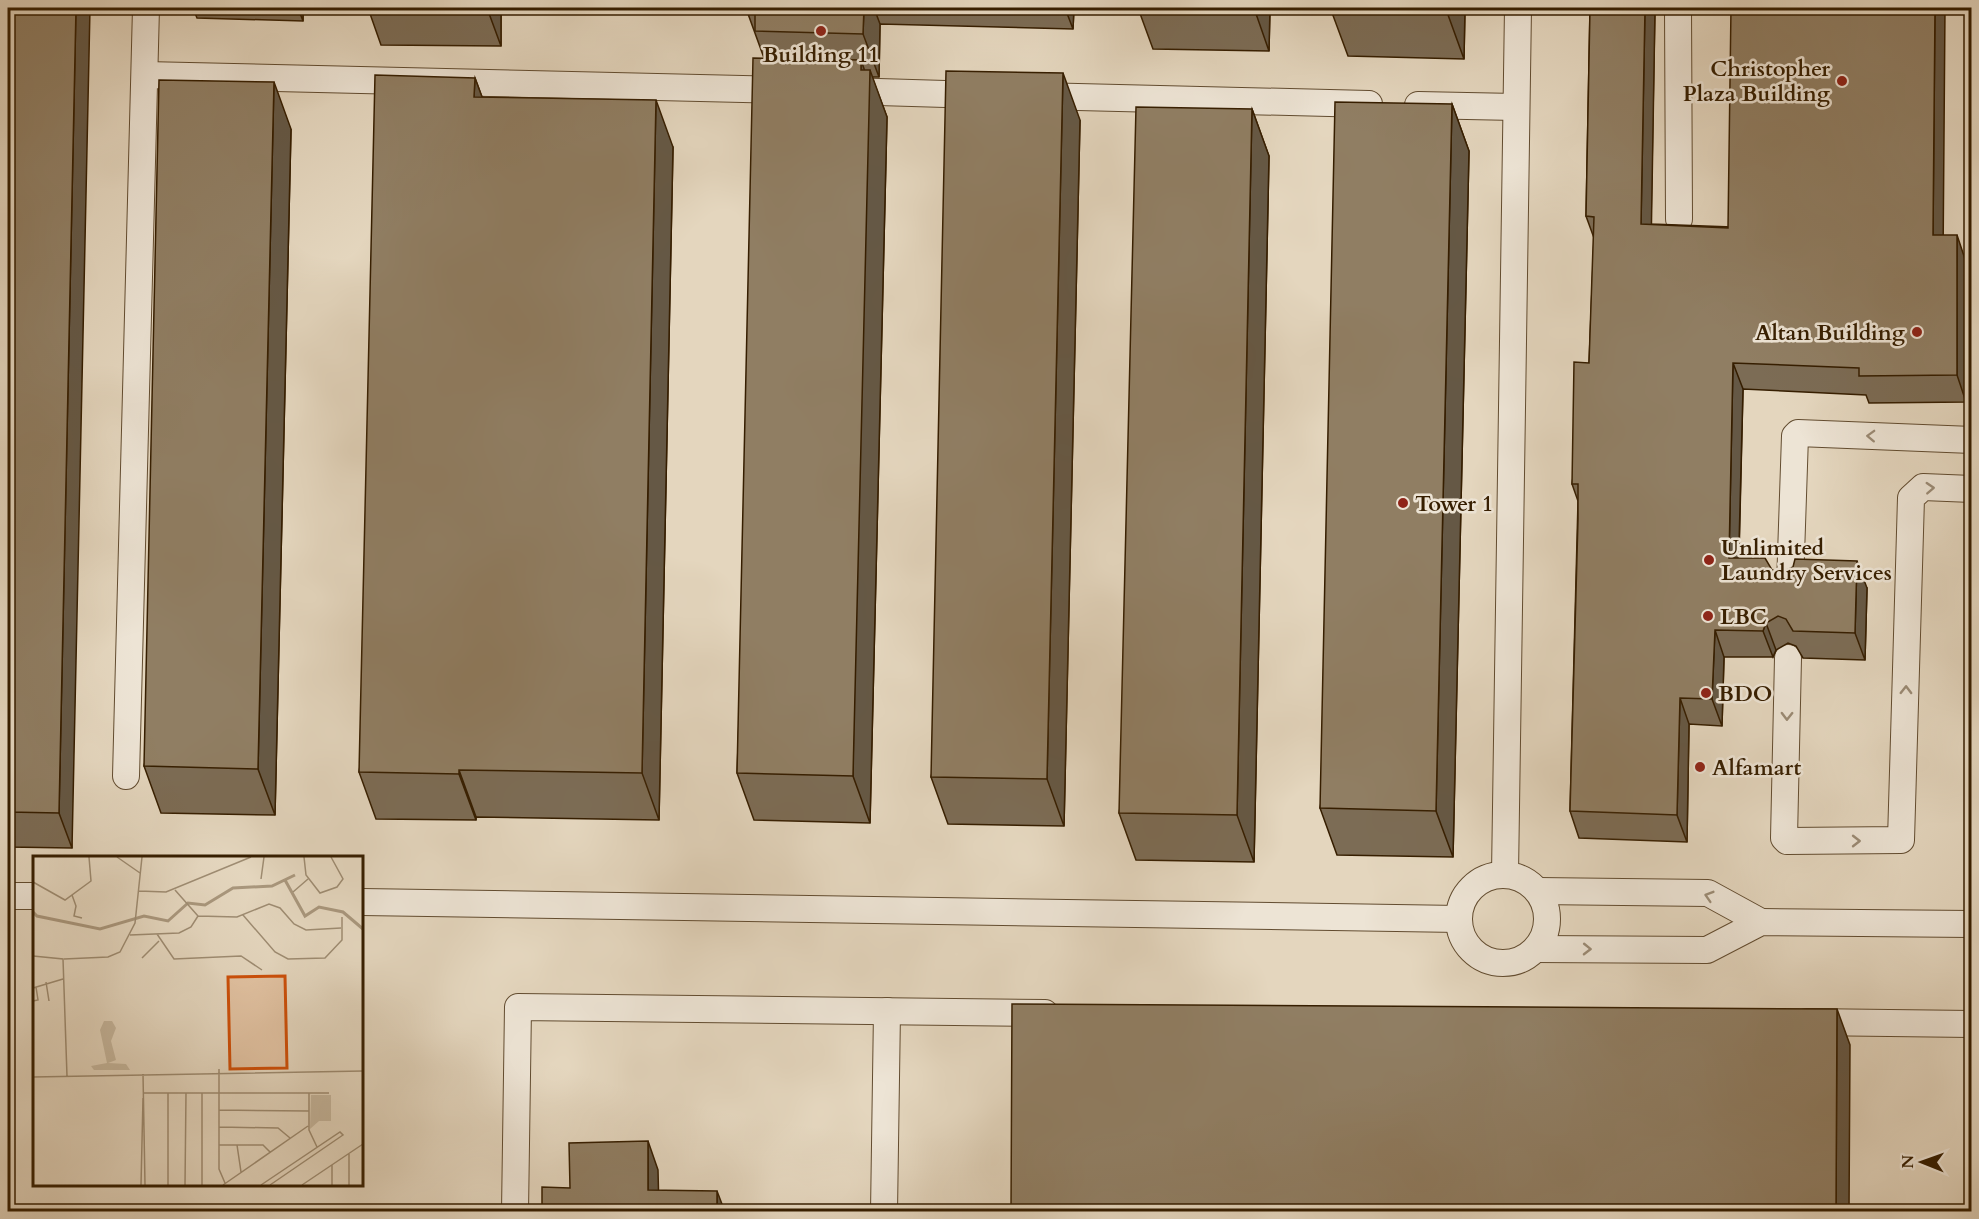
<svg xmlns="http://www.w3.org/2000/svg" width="1979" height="1219" font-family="Cardo,serif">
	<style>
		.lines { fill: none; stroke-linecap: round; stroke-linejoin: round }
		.lane-casing { stroke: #624c30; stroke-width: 28 }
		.lane { stroke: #ede4d5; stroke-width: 26 }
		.wall { fill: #7c6c55; stroke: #361e00; stroke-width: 1.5 }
		.shaded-wall { fill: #655845; stroke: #361e00; stroke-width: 1.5 }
		.building { fill: #907e63; stroke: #361e00; stroke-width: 1.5 }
		.oneway { stroke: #9b8b75 }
		.poi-dot { fill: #8f2418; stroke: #ede4d5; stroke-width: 2 }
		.labels { text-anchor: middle; stroke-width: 5; stroke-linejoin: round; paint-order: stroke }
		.poi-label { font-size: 22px; font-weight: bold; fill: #361e00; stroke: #ede4d5; text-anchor: start }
		.inset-river { fill: none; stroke: #a9977d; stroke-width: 3 }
		.inset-road { fill: none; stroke: #9e8c72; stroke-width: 1.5 }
		.view { fill: #cd500a; fill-opacity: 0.15; stroke: #cd500a; stroke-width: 3 }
		.inset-edge { fill: none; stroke: #361e00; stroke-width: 3 }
	</style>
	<rect width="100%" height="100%" fill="#e4d6be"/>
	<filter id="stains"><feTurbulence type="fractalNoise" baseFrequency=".00333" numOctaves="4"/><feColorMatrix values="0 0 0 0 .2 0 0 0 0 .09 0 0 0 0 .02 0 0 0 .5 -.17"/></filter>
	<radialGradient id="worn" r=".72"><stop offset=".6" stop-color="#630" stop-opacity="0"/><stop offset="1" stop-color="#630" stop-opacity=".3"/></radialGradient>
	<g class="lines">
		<!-- lane casing -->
		<g class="lane-casing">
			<g id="lane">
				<path d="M1678,8l1,211"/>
				<path d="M145,75l642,15"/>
				<path d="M845,91l134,4"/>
				<path d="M1037,96l332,8"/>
				<path d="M1418,105l98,2"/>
				<path d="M1790,585l5,-149 3,-3 174,7"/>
				<path d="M1788,658l-4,180 3,3 114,-1 10,-342 12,-11 49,2"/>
				<path d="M126,776l20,-768"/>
				<path d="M1505,874l13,-866"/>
				<circle cx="1503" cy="919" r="44"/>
				<path d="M1538,891l170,2 53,29"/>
				<path d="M8,896h26"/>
				<path d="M362,902l1097,17"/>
				<path d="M1536,949l171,1 54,-28 211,2"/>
				<path d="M1807,1022l165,2"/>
				<path d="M515,1212l3,-205 527,6"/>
				<path d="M884,1212l3,-201"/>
			</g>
		</g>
		<!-- lane -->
		<use href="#lane" class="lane"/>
	</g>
	<!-- wall -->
	<g class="wall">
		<path d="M8,8l64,840 -64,-1z"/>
		<path d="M193,8h110v13l-106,-3z"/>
		<path d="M368,8h133v38l-120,-1z"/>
		<path d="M747,8h327l-1,21 -193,-5 -1,53h-7l15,40 -17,706 -116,-3 -17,-47 27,-715 -17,-47z"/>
		<path d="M1138,8h132l-1,43 -116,-2z"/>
		<path d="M1465,8l-1,51 -116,-3 -17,-46z"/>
		<path d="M1590,8h65l-4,216 292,11 23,27v140l-97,1 -3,-8 -123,-6 -4,169 41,15 87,15 -2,72 -62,-2 -7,-12 -8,-3 -12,7 -3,7h-49l-2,69 -33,-2 -2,118 -108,-4 -9,-27 8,-310 -6,-17 17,-121 5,-125 -8,-22z"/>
		<path d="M475,78l7,19 191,50 -14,673 -183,-3v3l-100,-1 -17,-47z"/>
		<path d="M1452,104l17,47 -16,706 -116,-2 -17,-47z"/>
		<path d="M1252,109l17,47 -15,706 -118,-2 -17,-47z"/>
		<path d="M1080,120l-16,706 -116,-2 -17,-47z"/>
		<path d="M291,129l-16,686 -114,-2 -17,-47z"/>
	</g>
	<!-- shaded-wall -->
	<g class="shaded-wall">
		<path d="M76,8h14l-18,840 -13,-35z"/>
		<path d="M298,8h5v13z"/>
		<path d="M487,8h14v38z"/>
		<path d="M864,8h10l6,16 -1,53 -16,-43z"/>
		<path d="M1065,8h9l-1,21z"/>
		<path d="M1254,8h16l-1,43z"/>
		<path d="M1447,8h18l-1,51 -17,-47z"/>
		<path d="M1645,8h10l-4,243 -10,-27z"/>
		<path d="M1935,8h10l-2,254 -10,-27z"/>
		<path d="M861,60l8,23 1,-13 17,47 -17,706 -17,-47z"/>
		<path d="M1063,73l17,47 -16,706 -17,-47z"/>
		<path d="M475,78l17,46 -18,-27z"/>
		<path d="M274,82l17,47 -16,686 -17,-46z"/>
		<path d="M656,100l17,47 -14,673 -17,-47z"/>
		<path d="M1452,104l17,47 -16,706 -17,-46z"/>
		<path d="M1252,109l17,47 -15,706 -17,-47z"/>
		<path d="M1957,235l9,27v140l-9,-27z"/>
		<path d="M1733,363l10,26 -5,196 -9,-27z"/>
		<path d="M1857,561l10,27 -2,72 -10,-27z"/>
		<path d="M1766,623l10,27 -3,7 -10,-26z"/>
		<path d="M1715,630l9,27 -2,69 -10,-27z"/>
		<path d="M1680,698l9,26 -2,118 -10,-27z"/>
		<path d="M459,770l17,47v3l-17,-46z"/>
		<path d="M1837,1009l13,36 -1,167h-13z"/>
		<path d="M648,1141l10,29 1,42 -11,-22z"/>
		<path d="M717,1191l8,21h-8z"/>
	</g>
	<!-- building -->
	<g class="building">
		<path d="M8,8h68l-17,805 -51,-1z"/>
		<path d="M747,8h117l-1,26 -108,-3v-19l-8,-1z"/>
		<path d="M1331,8h116v4l-116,-2z"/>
		<path d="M1590,8h55l-4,216 87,4 3,-220h204l-2,227h24v140l-98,1v-8l-126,-5 -4,195h36l7,12 8,3 13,-6 2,-8 62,2 -2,72 -62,-2 -7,-12 -8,-3 -12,7 -3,8 -48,-1 -3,69 -32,-1 -3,117 -107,-4 8,-292v-35h-6l2,-122 15,1 5,-146 -8,-1z"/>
		<path d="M753,58l108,2v10h9l-17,706 -116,-3z"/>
		<path d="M946,71l117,2 -16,706 -116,-2z"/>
		<path d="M375,75l100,3 -1,19 182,3 -14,673 -183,-3v4l-100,-2z"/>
		<path d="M159,80l115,2 -16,687 -114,-3z"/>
		<path d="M1335,102l117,2 -16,707 -116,-3z"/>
		<path d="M1136,107l116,2 -15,706 -118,-2z"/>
		<path d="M1012,1004l825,5 -1,203 -825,-1z"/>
		<path d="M648,1141v49l69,1v21h-175v-25l28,1 -1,-45z"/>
	</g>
	<!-- one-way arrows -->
	<defs><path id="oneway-chevron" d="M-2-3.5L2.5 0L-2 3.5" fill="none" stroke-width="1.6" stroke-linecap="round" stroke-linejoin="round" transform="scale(1.5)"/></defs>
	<g class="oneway">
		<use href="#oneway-chevron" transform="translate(1871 436) rotate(-178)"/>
		<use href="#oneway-chevron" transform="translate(1930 488) rotate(-3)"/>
		<use href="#oneway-chevron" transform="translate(1906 690) rotate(-89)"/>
		<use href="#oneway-chevron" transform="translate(1787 716) rotate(91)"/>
		<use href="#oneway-chevron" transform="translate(1856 841)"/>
		<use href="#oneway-chevron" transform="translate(1709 896) rotate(-163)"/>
		<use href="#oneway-chevron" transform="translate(1587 949) rotate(1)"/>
	</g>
	<!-- markers -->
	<g class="poi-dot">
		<circle cx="821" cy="31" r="6"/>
		<circle cx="1842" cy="81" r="6"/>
		<circle cx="1917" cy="332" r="6"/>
		<circle cx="1403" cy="503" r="6"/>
		<circle cx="1709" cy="560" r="6"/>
		<circle cx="1708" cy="616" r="6"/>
		<circle cx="1706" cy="693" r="6"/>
		<circle cx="1700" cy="767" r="6"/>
	</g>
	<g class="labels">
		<!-- poi labels -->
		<g class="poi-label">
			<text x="821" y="62" text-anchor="middle">Building 11</text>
			<text x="1830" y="76" text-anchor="end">Christopher<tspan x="1830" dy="25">Plaza Building</tspan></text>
			<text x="1905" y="340" text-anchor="end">Altan Building</text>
			<text x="1415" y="511">Tower 1</text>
			<text x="1721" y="555">Unlimited<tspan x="1721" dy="25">Laundry Services</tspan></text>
			<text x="1720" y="624">LBC</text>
			<text x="1718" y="701">BDO</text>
			<text x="1712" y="775">Alfamart</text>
		</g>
	</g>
	<!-- overview -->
	<g transform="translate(33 856)">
		<rect width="330" height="330" fill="#e4d6be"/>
		<path d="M71,165h8l4,7 -5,13 5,19 -8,3 18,1 4,6h-36l-3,-4 16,-3 -7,-33zM278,239h20v26h-12l-9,8z" fill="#c6b79e"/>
		<path class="inset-river" d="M252,24l20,36 14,-9 24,5 20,17M0,56l4,4 63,13 44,-13 24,5 20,-18 17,2 28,-17 39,-2 23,-11"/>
		<path class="inset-road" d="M84,1l23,16M271,1l2,18 14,18 17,-6 6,-8 -12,-22M228,23l3,-22M0,26l32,18 26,-19 -2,-24M142,34l23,26 39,1 32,-13 11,4 14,16 12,6 35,-2M106,35l27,1 85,-35M260,36l15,-13M39,39l4,11 -2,10 8,2M210,59l32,37 13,7 37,-1 17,-18v-23M124,78l17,25 67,-3 21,14M97,79l49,-2 12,-6 7,-11M0,100l30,3 4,117M109,102l17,-17M31,103l44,-2 12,-5 15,-29 7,-66M13,126l3,19M0,132l30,-9M0,145l5,-1 -2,-13M186,213v100l6,14M110,218l2,111M0,221l330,-6M110,237h186M135,237v92M276,237v37l8,17M186,254l90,1M186,271l59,1 12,10M186,289h44l7,7M204,289l4,27M299,309v20M108,329l2,-87M152,329l1,-92M169,329v-92M190,329l85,-59M228,329l79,-53 3,3 -73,50M269,329l61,-41M316,329v-31"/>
		<path class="view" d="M252,120l2,92 -57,1 -2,-92z"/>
		<rect width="330" height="330" class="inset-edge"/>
	</g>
	<!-- margin -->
	<rect width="1979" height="1219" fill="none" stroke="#e4d6be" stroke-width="30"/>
	<rect x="9" y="9" width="1961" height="1201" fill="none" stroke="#361e00" stroke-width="3"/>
	<rect x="15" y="15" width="1949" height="1189" fill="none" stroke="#361e00" stroke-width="1.5"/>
	<!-- north arrow -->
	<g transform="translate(1922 1162) rotate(271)" stroke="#ede4d5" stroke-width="4.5" paint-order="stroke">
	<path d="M0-4.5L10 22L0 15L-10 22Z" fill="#361e00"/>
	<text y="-9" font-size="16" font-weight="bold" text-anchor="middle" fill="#361e00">N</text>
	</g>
	<rect width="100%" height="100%" filter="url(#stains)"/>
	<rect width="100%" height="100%" fill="url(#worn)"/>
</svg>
